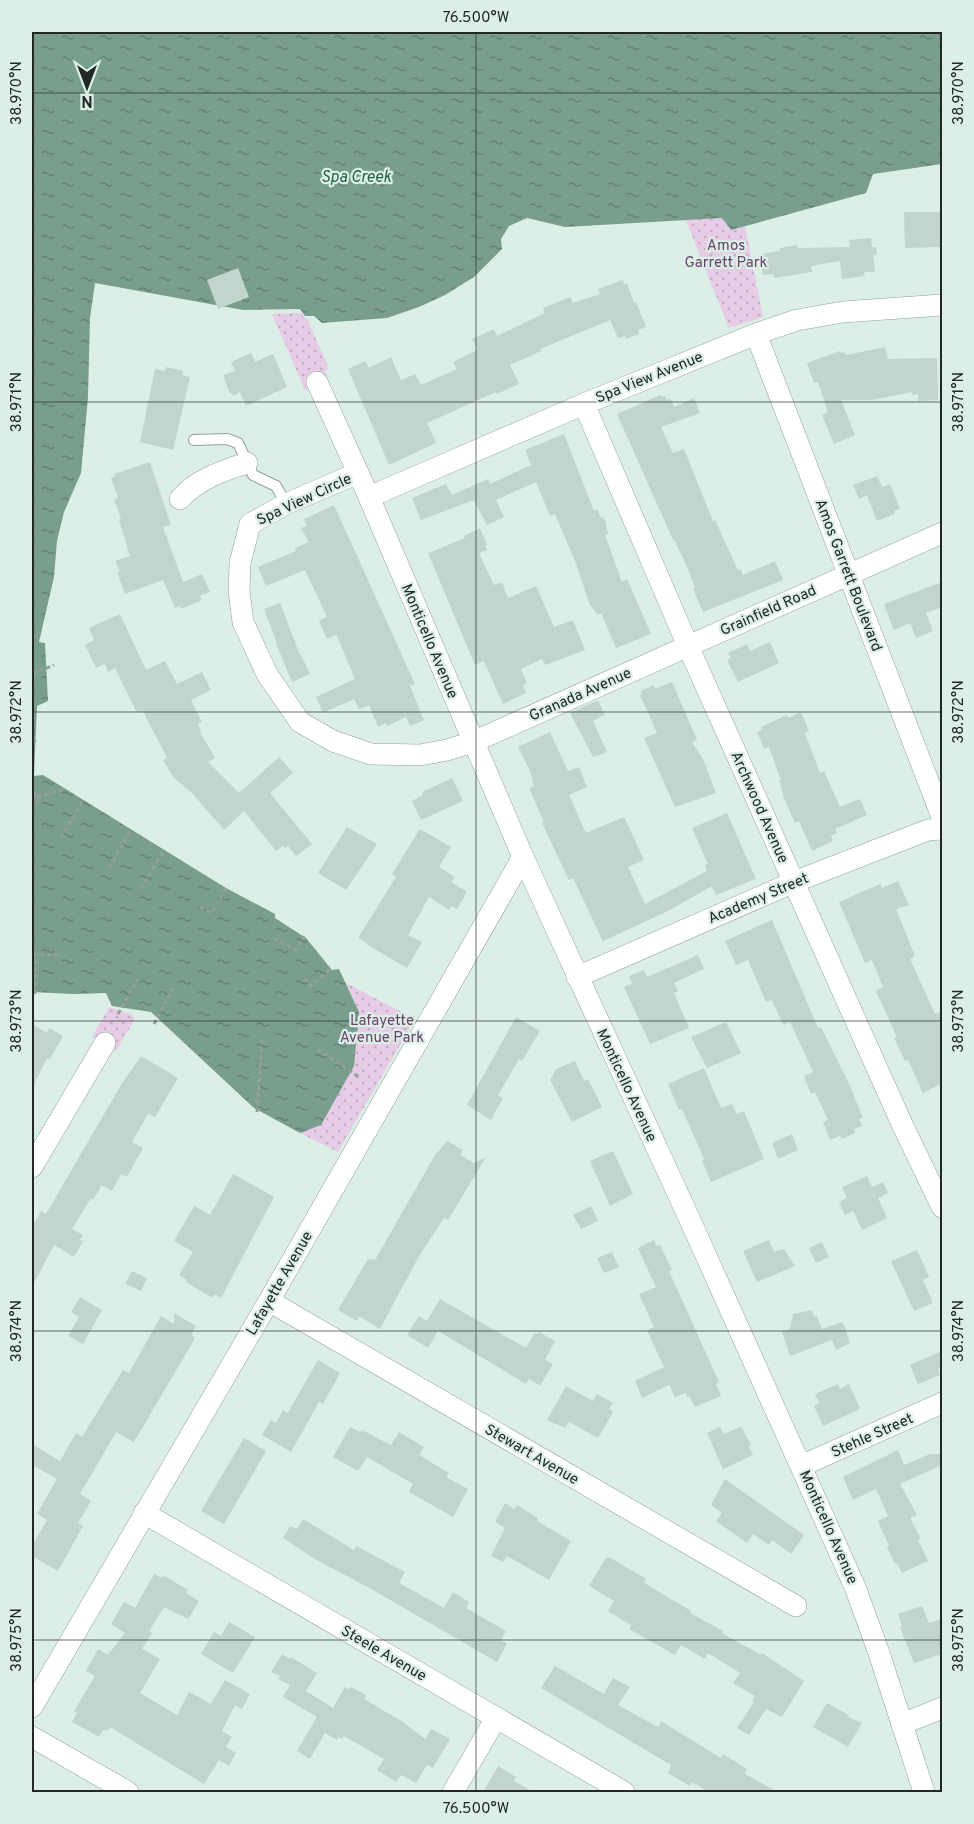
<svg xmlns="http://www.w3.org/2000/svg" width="974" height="1824" font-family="Overpass,sans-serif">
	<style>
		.park { fill: url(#park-dots) }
		.water { fill: url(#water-ripples) }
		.building { fill: #c2d5cc }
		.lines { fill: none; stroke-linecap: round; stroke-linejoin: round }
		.lane-casing { stroke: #90a199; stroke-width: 12 }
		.street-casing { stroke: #90a199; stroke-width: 22 }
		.path { stroke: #93a19b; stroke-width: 3; stroke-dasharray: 4.5 3; stroke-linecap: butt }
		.lane { stroke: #fff; stroke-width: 10 }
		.street { stroke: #fff; stroke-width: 21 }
		.ticks { fill: none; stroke: #212825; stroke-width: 1.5; stroke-opacity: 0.45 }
		.labels { text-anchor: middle; stroke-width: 4.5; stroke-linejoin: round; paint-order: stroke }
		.park-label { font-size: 15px; fill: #69436b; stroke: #dcefe6 }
		.street-label { font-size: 15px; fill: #212825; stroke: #dcefe6 }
		.water-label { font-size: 16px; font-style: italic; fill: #1e6047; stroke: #dcefe6 }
		.neatline { fill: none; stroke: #212825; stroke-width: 2 }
		.ticks-label { font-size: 15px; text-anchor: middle; fill: #212825 }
	</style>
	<defs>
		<pattern id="park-dots" width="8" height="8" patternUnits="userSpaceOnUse" patternTransform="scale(1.5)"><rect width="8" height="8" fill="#e6cce6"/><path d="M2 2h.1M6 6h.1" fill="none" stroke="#c5afc5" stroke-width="1.8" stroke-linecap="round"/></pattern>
		<pattern id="water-ripples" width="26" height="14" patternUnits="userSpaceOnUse" patternTransform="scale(1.5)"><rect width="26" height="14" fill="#799e8d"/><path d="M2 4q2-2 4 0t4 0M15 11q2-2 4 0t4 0" fill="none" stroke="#638173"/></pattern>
	</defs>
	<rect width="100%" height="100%" fill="#dcefe6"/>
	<!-- park -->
	<g class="park">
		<path d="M685,218h37l9,12 14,-4 18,91 -34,11z"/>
		<path d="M301,313l7,8 21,48 -4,2 3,9 -23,10 -33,-76z"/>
		<path d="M346,983l69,36 -77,133 -38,-19 21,-8 38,-113z"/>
		<path d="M109,1007l23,8 3,4 -19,32 -24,-14z"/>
	</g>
	<!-- water -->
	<path class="water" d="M32,32h910v132l-69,10 -7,19 -135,37 -9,-12 -157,9 -38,-9 -18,8 -8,13 1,10 -28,28 -29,18 -26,12 -32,11 -65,5 -8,-7h-9l-5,-7 -57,1 -148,-27 -5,35 -2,79 -7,76 -17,39 -7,29 -3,36 -15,65 6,1 3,58 -11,5 -3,70 9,-1 183,113 49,26v4l31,20 26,32 7,-1 20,43 -5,54 -33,59 -21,8 -46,-25 -103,-96 -39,-6 -6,-13 -32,1 -42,-2z"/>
	<!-- building -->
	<g class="building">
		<path d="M904,212h38v35l-37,1z"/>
		<path d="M871,238l1,9h4l1,7 -4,1 2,17h-11l1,4 -23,3 -2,-18 -29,5 1,6 -38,6v-4l-11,1 -3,-21 20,-3v-3l17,-3 1,3 52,-1 -1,-7z"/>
		<path d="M238,268l11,29 -31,12 -11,-29z"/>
		<path d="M623,280l1,4 3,-1 7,20 2,-1 10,25 -8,3 1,4 -13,5 -1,-3 -7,2 -8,-18 -70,29 1,2 -31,14 9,19 -22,10 -1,-2 -69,31 9,20 -47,22 -41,-96 17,-8 4,7 22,-11 10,23 14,-6 6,11 36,-16 -4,-7 24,-12 -5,-11 22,-10 3,7 48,-23 -2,-5 27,-11 3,6 27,-9 -2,-5z"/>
		<path d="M885,347l3,12 49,-1 1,42 -20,1v-7l-6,1v-3l-40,8h-31l14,35 -21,9 -12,-29 6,-3 -10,-30 -4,1 -7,-20 33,-12 1,2 4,-1 1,3z"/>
		<path d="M251,353l4,9 18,-8 14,33 -41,19 -6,-14 -7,4 -1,-3 -2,1 -6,-16v-3l11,-4 -4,-9z"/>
		<path d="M166,367l17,4 -1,4 8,2 -17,73 -33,-8 15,-73 10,2z"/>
		<path d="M660,395l1,2 4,-1 2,4 3,-2 4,9 20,-9 6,15 -39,14 12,26 11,-4 29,72 2,-1 23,50 2,-1 3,6 32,-14 8,19 -80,32 -10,-23 2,-1 -7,-19 -14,-30 -1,1 -56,-126z"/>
		<path d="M564,434l30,77 3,-2 4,9 3,-1 4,17 -3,1 17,47 5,-3 24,55 -35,14 -15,-35 -3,2 -8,-10 -15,-44 -20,-47 -5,2 -14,-34 -40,18 8,17 -17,8 -13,-25 -53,20 -9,-22 34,-14 6,11 36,-16 2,5 41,-19 -6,-15z"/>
		<path d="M150,462l21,63 -8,2 20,55 19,-8 8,18 -10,4 2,4 -21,9 -1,-3 -5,2 -12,-28 -38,14 -8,-22 3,-1 -5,-10 15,-5 -11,-36 2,-1 -7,-20 4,-1 -7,-20 4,-1 -1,-3z"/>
		<path d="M877,476l5,11 8,-3 10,25 -6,2 1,3 -18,7 -10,-26 -8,4 -6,-14z"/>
		<path d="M334,505l81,179 -5,2 14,34 -14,6 -4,-9 -19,9 -1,-3 -8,4 -9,-22 -10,4 -5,-10 -31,14 -7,-16 39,-18 -10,-24 -8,-19 -2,-1 -8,4 -8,-18 8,-4 -22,-47 -39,16 -8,-19 38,-16 -1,-3 14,-6 -8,-14 6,-2 -3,-7z"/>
		<path d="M480,528l7,17 -2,1 2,4 -8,3 15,32 8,-3 6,16 28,-12 18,41 19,-7 12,30 -40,15 -3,-6 -21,10 6,14 -4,2 3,8 -23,11 -19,-43 -9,4 -47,-112 37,-15 -1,-2z"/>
		<path d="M942,582v25l-16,6 7,18 -17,7 -6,-15 -16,7 -10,-26z"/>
		<path d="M280,603l20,52h1l9,19 -18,8 -16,-39h1l-13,-34z"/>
		<path d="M120,614l26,56 19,-9 12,23 25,-12 9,18 -20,10 11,22 -4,2 3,7 -1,1 15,26 -7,4 31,31 40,-36 14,16 -23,20 42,51 -16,12 -8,-10 -3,2 -2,-2 -7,5 -32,-40 -20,19 -32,-37 -19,-16 -10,-17 4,-2 -24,-47 -6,2 -22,-45 -7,4 -3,-8 -9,4 -11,-23 9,-5 -5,-12z"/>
		<path d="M770,642l9,21 -41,19 -11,-22 4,-2 -3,-5 19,-9 3,7z"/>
		<path d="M672,682l25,58 -5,2 11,17 13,34 -41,14 -31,-69 13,-5 -17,-38 2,-1 -1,-3 13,-6 1,4z"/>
		<path d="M598,700l7,15 -12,6 14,31 -14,5 -23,-44z"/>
		<path d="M801,712l8,19 -4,2 15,40 4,-2 16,36 20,-8 7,16 -32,14 2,4 -6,3 2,5 -21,10 -13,-30 -4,2 -11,-25 -5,-18h2l-12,-33 -5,2 -7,-17 5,-2 -1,-3 26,-12 1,3z"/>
		<path d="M550,732l18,39 11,-4 8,20 -18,8 17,38 38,-16 20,43 -16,7 17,37 62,-33 -2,-6 3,-1 -16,-36 35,-15 29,66 -40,16 -4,-9 -46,26 -63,29 -30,-63 -4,2 -27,-57 2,-1 -15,-34 5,-2 -4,-15 -12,-24z"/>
		<path d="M452,778l11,23 -42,19 -9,-19 11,-6 -1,-3z"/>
		<path d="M347,827l30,17 -31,46 -28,-17z"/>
		<path d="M420,829l31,18 -12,20 16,10 -4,5 16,10 -10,17 -6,-3 -2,4 -20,-13 -21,38 14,7 -15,26 -41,-24 1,-1 -9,-5 38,-61 -4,-3z"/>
		<path d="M898,881l11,24 -13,4 19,47 -5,3 25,55 7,-3v72l-19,10 -15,-33 -3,1 -11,-23 3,-1 -21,-46 7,-4 -11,-27 -7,3 -26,-61 41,-18 2,4z"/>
		<path d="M772,920l46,108 3,-1 29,59 13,32 -4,1 3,7 -8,3 1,4 -13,6 -2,-3 -10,4 -7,-18 5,-2 -13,-28 -4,2 -7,-18 9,-4 -23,-50 -7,3 -11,-25 -6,2 -18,-42 -12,5 -11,-24z"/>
		<path d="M698,955l6,14 -30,14 4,8 -4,2 15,35 -39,16 -26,-57 8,-3 -3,-8 15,-6 3,7z"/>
		<path d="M516,1017l24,14 -18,30 -3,-2 -21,36 5,3 -12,22 -24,-15z"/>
		<path d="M726,1022l15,31 -34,15 -16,-31z"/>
		<path d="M32,1024l15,9 2,-5 14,8 -13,23 -3,-1 -15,31z"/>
		<path d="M141,1056l37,22 -23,39 -7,-3 -16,28 11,6 -16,29 -6,-3 -9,17 -10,-6 -9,15 -2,-2 -19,31 11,6 -3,5 3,1 -9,16 -20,-12 -22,42v-60l9,-16 5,3 75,-129z"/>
		<path d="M575,1061l9,20 4,-2 14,28 -30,15 -22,-42 6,-11z"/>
		<path d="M704,1068l17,40 11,-4 5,10 7,-3 20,48 -53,23 -9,-22 2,-1 -22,-50 -3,1 -11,-26z"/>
		<path d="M792,1134l6,16 -20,9 -6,-16z"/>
		<path d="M447,1141l16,9 -3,5 14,8 12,-6 -38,63 -4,-2 -25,38 -39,73 -21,-13 -2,5 -19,-11 30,-51 7,1 60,-105z"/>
		<path d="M613,1151l20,43 -23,12 -20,-45z"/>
		<path d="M233,1174l41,23 -53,101 -7,-4 -2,4 -26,-16 1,-2 -8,-5 14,-23 -19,-11 20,-35 16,9z"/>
		<path d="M867,1176l5,11 11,-5 5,11 -10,5 9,20 -25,12 -9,-19 -8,4 -6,-13 8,-4 -5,-11z"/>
		<path d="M591,1206l7,15 -17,8 -8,-14z"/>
		<path d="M654,1240l3,6 3,-1 12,25 -3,1 50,111 -3,2 5,12 -26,11 -6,-11 -2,1 -1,-4 -11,4 -6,-12 -27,13 -7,-17 29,-14 -17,-37 7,-3 -15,-33 17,-7 -18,-39z"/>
		<path d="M769,1240l5,12 10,-3 11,17 -38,16 -14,-31z"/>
		<path d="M822,1242l7,15 -13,6 -7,-15z"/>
		<path d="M917,1250l12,27 -6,3 10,23 -19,8 -23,-50z"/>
		<path d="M612,1252l7,15 -15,6 -7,-15z"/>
		<path d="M132,1271l15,7 -6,13 -16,-7z"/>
		<path d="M80,1297l22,13 -19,34 -15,-8 11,-19 -8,-5z"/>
		<path d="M440,1299l86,49 9,-15 2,1 2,-2 16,9 -10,19 8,4 -13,22 -11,-7 -3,5 -88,-53 -10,17 -21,-13 12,-19 8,5z"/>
		<path d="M812,1310l2,7 3,-1 5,13 21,-7 7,21 -14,7 -4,-10 -42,16 -8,-24 8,-3 3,-15z"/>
		<path d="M174,1313l22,13 -5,9 4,3 -61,104 -18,-10 -36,62 11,7 -13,22 5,3 -25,45 -26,-15v-10l15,-26 -10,-6 20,-35 -25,-14v-21l28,17 16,-28 6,4 41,-67 6,3 32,-57 13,8z"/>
		<path d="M942,1351v15l-4,2 2,7 -22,9 -8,-19z"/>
		<path d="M318,1360l22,13 -17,31 -4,-2 -28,50 -29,-17 9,-15 5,3 7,-13 5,3z"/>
		<path d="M838,1384l2,5 9,-5 11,25 -37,17 -9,-20 5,-3 -4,-9z"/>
		<path d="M566,1386l27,15 4,-7 16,9 -4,6 4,3 -15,26 -29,-16 -4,6 -18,-8z"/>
		<path d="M350,1427l10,5 2,-2 29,15 8,-13 25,15 -5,8 30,18 -3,4 22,12 -15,28 -44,-25 4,-8 -46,-27 -9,14 -25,-14z"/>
		<path d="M720,1427l4,7 16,-7 2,1 9,17 -2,1 4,9 -30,14 -16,-36z"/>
		<path d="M244,1438l22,13 -42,73 -23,-13z"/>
		<path d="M898,1450l6,15 26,-11h12v11l-42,19 17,31 -7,3 11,21 -3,1 10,21 -26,12 -5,-10 -2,1 -8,-17 2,-1 -11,-25 10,-5 -12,-27 -23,11 -10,-23z"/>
		<path d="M725,1479l79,56 -13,19 -19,-14 -3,5 -16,-11 -6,9 -31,-22 6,-8 -11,-8z"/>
		<path d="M505,1503l9,6 3,-4 21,13 -1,3 34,20 -22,39 -42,-24 -4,6 -12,-6 14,-28 -10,-6z"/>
		<path d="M303,1519l51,31 2,-4 49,26 -6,11 45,25 9,-16 16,10 -3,6 40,23 -5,9 6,4 -10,18 -124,-72 -58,-31 -32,-21 7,-12 7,3z"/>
		<path d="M609,1557l37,22 -2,3 2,2 45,27 -1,2 33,18 -1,2 39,22 1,-2 42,28 -22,36 -16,-8 -17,26 -12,-7 17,-26 -2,-1 3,-5 -22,-13 7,-10 -32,-20 -3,6 -24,-14 -6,10 -46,-26 2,-4 -23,-14 6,-10 -25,-15 16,-27z"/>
		<path d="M154,1574l8,4 1,-3 25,15 -2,3 13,8 -11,18 -24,-12 -15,24 3,2 -10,16 18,10 -20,34 37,22 12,-23 22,12 14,-24 25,14 -8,15 -7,-4 -13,26 10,6 -6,10 10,6 -7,13 -10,-6 -15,24 -94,-57 -2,4 -4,-2 -5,8 -27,-15 5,-9 -3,-2 21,-35 -9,-5 12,-22 10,6 17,-22 -14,-9 13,-22 11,6z"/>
		<path d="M922,1606l7,17 13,-4v35l-28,9 -14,-36h2l-4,-13z"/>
		<path d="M229,1622l26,15 -22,36 -32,-19 13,-22 7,4z"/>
		<path d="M282,1654l8,5 1,-2 26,16 -11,18 27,17 12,-21 4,3 2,-3 15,8 -2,4 39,23 22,17 6,-10 19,10 -17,29 -6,-3 -11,18 -15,-8 -5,7 -19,-12 7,-11 -40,-23 -2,3 -3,-2 -2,3 -12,-7 -15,26 -13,-8 20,-34 -34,-20 7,-12 -12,-6 2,-3 -9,-4z"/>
		<path d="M555,1666l49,28 9,-16 17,9 -12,18 40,22 3,-6 60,37 2,-4 24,15 -2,5 33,18h-69l-17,-10 -2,4 -22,-13 3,-8 -130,-77z"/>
		<path d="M827,1703l22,12 -1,2 14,6 -14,24 -35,-20z"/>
		<path d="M498,1766l18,11 -2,4 19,11h-50z"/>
	</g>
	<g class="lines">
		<!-- lane casing -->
		<g class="lane-casing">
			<path id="lane" d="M194,440l33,-1 11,4 15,32 23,11 10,18"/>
		</g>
		<!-- street casing -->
		<g class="street-casing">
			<g id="street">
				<path d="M756,334l186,483"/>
				<path d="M317,382l52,115 154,360 167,363 165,367 24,66 45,139"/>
				<path d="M584,404l104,242 214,478 40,83"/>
				<path d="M358,473l-72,31 -36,20 -10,39 -1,28 4,31 24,52 33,48 33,19 38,13 49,1 27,-5 26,-8 469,-209"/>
				<path d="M369,497l215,-93 172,-70 41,-14 46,-8 99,-7"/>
				<path d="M180,499c16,-19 44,-29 67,-36"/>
				<path d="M577,977l217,-95 134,-52 14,-1"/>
				<path d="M32,1167l73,-124"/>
				<path d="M269,1301l527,305"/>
				<path d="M801,1466l141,-63"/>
				<path d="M144,1513l480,279"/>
				<path d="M32,1707l237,-406 254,-444"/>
				<path d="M902,1724l40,-16"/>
				<path d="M32,1737l96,55"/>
				<path d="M453,1792l43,-74"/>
			</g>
		</g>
		<!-- path -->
		<g class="path">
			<path d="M32,674l22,-9"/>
			<path d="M32,742l4,-2"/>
			<path d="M35,792l3,11"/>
			<path d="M37,797l28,-8"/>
			<path d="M61,838l22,-38"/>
			<path d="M109,868l22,-38"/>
			<path d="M141,889l23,-39"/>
			<path d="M200,907l12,6 14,-25"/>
			<path d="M274,938l22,12 8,-14"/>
			<path d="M32,954l28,1"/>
			<path d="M305,978l6,8 20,-18"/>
			<path d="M35,994l1,-40"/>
			<path d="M118,1014l20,-35"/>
			<path d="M154,1024l19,-36"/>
			<path d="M317,1049l42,28"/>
			<path d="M257,1112l5,-72"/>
		</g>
		<!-- lane -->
		<use href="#lane" class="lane"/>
		<!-- street -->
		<use href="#street" class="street"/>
	</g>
	<!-- ticks -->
	<path class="ticks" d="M476,32v1760M32,93h910M32,402h910M32,712h910M32,1021h910M32,1331h910M32,1640h910"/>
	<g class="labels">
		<!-- park labels -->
		<g class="park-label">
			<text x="726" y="250">Amos<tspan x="726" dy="17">Garrett Park</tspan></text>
			<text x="382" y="1025">Lafayette<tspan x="382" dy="17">Avenue Park</tspan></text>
		</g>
		<!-- street labels -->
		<g class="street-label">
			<text transform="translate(649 377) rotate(-22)" y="5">Spa View Avenue</text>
			<text transform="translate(304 499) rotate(-25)" y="5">Spa View Circle</text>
			<text transform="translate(849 575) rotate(69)" y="5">Amos Garrett Boulevard</text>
			<text transform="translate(768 610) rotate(-24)" y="5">Grainfield Road</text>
			<text transform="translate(430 641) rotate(67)" y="5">Monticello Avenue</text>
			<text transform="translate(580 694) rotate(-24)" y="5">Granada Avenue</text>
			<text transform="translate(760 807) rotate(66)" y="5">Archwood Avenue</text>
			<text transform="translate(758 898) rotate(-23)" y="5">Academy Street</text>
			<text transform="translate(627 1085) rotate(65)" y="5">Monticello Avenue</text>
			<text transform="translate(279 1283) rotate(-60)" y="5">Lafayette Avenue</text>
			<text transform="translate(872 1435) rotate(-24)" y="5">Stehle Street</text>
			<text transform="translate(532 1454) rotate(30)" y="5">Stewart Avenue</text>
			<text transform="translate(829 1527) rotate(66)" y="5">Monticello Avenue</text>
			<text transform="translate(384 1653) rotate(30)" y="5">Steele Avenue</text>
		</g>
		<!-- water labels -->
		<g class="water-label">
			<text x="356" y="182">Spa Creek</text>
		</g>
	</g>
	<!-- border -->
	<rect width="974" height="1824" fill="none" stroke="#dcefe6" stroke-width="66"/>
	<!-- north arrow -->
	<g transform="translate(87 87) rotate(180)" stroke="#dcefe6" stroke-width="4.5" paint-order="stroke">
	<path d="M0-4.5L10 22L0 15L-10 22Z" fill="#212825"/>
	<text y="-9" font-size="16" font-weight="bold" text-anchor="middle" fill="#212825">N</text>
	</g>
	<rect x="33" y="33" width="908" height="1758" class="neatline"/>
	<g class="ticks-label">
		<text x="476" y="22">76.500°W</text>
		<text transform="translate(958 93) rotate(-90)" y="5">38.970°N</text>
		<text transform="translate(16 93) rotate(-90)" y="5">38.970°N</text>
		<text transform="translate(958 402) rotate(-90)" y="5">38.971°N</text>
		<text transform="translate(16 402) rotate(-90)" y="5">38.971°N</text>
		<text transform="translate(958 712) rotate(-90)" y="5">38.972°N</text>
		<text transform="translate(16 712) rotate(-90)" y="5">38.972°N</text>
		<text transform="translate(958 1021) rotate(-90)" y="5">38.973°N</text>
		<text transform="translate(16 1021) rotate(-90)" y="5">38.973°N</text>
		<text transform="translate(958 1331) rotate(-90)" y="5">38.974°N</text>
		<text transform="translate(16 1331) rotate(-90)" y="5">38.974°N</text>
		<text transform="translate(958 1640) rotate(-90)" y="5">38.975°N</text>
		<text transform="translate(16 1640) rotate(-90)" y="5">38.975°N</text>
		<text x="476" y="1813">76.500°W</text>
	</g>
</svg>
